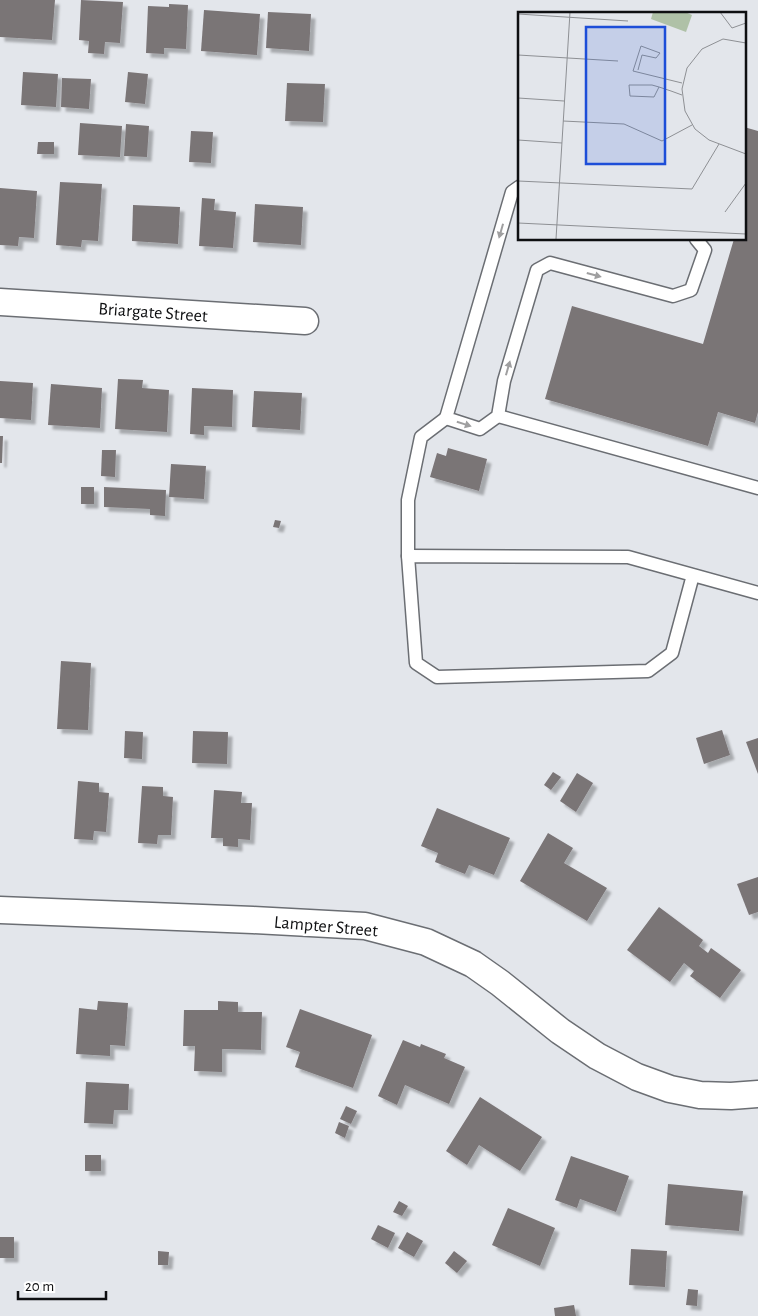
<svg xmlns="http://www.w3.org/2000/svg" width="758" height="1316" font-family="'Alegreya Sans',sans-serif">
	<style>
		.building { fill: #7a7476; filter: url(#shadow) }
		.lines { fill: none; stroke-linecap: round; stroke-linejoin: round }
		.service-casing { stroke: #6b6e73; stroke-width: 15 }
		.minor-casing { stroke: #6b6e73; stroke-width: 29 }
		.service { stroke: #fff; stroke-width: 12 }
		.minor { stroke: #fff; stroke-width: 26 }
		.oneway { fill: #9f9fa0 }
		.labels { text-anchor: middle; stroke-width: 5; stroke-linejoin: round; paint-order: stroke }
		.street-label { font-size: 18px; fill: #0e0f11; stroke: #fff }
		.inset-road { fill: none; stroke: #8e9094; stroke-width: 1 }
		.view { fill: #1d4ed8; fill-opacity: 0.15; stroke: #1d4ed8; stroke-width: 2.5 }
		.inset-edge { fill: none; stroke: #0e0f11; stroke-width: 2.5 }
	</style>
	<defs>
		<filter id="shadow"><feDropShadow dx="4.5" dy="4.5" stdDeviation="1" flood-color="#0004"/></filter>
	</defs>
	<rect width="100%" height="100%" fill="#e3e6eb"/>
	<!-- building -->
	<g class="building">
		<path d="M0,0h55l-3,40 -52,-3z"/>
		<path d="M81,0l42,2 -3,41 -15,-1 -1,12 -16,-1 1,-12 -10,-1z"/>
		<path d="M169,4l19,1 -2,44 -22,-1v6l-18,-1 2,-47 21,1z"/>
		<path d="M204,10l56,4 -3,41 -56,-4z"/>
		<path d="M268,12l43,2 -2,37 -43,-3z"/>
		<path d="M23,72l35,2 -2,33 -35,-2z"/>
		<path d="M128,72l20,2 -3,30 -20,-2z"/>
		<path d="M62,78l29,1 -2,30 -28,-2z"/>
		<path d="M287,83l38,1 -2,38 -38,-1z"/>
		<path d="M80,123l42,3 -2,31 -42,-2z"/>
		<path d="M126,124l23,2 -2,31 -23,-1z"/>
		<path d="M744,127l14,4v281l-3,11 -37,-11 -10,34 -163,-47 27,-93 131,38 31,-105h10z"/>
		<path d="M191,131l22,1 -2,31 -22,-1z"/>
		<path d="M38,142h16v12h-17z"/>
		<path d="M60,182l42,2 -4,57 -16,-1 -1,7 -25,-2z"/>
		<path d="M0,188l37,3 -3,47 -15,-1 -1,9 -18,-1z"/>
		<path d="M202,198l13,1 -1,11 22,2 -3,36 -34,-2z"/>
		<path d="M255,204l48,3 -2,38 -48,-3z"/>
		<path d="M133,205l47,2 -2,37 -46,-3z"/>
		<path d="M118,379l25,1 -1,8 27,2 -2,42 -52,-3z"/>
		<path d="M0,381l33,2 -2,37 -31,-2z"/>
		<path d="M51,384l51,4 -2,40 -52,-3z"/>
		<path d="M192,388l41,2 -1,37 -28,-1v9l-14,-1z"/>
		<path d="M254,391l48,2 -2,37 -48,-3z"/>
		<path d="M0,436h3l-1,27h-2z"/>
		<path d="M448,448l39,11 -8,32 -49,-14 7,-24 9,3z"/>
		<path d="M102,450h14l-1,27 -14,-1z"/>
		<path d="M171,464l35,2 -2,33 -35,-2z"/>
		<rect x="81" y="487" width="13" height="17"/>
		<path d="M104,487l62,3 -1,26 -15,-1v-6l-46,-2z"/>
		<path d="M275,520l6,1 -2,7 -6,-1z"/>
		<path d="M61,661l30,2 -3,67 -31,-1z"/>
		<path d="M722,730l8,25 -26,9 -8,-26z"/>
		<path d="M125,731l18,1 -1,27 -18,-1z"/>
		<path d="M193,731l35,1 -1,32 -35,-1z"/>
		<path d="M758,738v36l-12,-32z"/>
		<path d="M553,772l8,5 -10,13 -7,-5z"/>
		<path d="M577,773l16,10 -17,29 -16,-11z"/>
		<path d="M78,781l21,2v9l10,1 -3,39 -12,-1 -1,9 -19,-1z"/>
		<path d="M142,786l21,1v9l10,1 -2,38h-13l-1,9 -19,-1z"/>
		<path d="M214,790l28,2 -1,11h11l-2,37 -12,-1v8l-15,-1v-8h-12z"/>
		<path d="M437,808l73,30 -16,37 -25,-10 -4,9 -30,-12 3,-9 -17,-7z"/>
		<path d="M548,833l25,15 -9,15 43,25 -20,33 -67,-40z"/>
		<path d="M758,877v35l-9,3 -12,-31z"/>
		<path d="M659,907l44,33 -4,6 9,7 3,-5 30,22 -21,28 -30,-22 4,-5 -10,-8 -14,19 -43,-32z"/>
		<path d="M98,1001l30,2 -3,43 -15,-1v11l-34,-2 3,-46 18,2z"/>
		<path d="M218,1001l20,1v10h24l-1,38 -39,-1v23l-28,-1 1,-25h-12l1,-36h34z"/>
		<path d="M300,1009l72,26 -19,53 -58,-21 5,-15 -14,-5z"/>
		<path d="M403,1040l17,7 1,-3 25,10 -2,4 21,9 -16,37 -44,-19 -8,20 -19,-9z"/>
		<path d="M86,1082l43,2 -1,26h-14l-1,14 -29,-1z"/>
		<path d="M480,1097l62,40 -22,34 -41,-26 -12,20 -21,-14z"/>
		<path d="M346,1106l11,5 -6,13 -11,-5z"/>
		<path d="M339,1122l10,4 -4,12 -10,-5z"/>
		<rect x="85" y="1155" width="16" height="16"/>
		<path d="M571,1156l58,20 -13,36 -36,-13 -3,9 -22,-8z"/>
		<path d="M668,1184l75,7 -4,40 -74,-6z"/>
		<path d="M399,1201l9,5 -6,10 -9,-4z"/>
		<path d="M508,1208l47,20 -15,38 -48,-21z"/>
		<path d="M378,1225l17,8 -7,15 -17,-9z"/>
		<path d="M407,1232l16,9 -9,16 -16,-9z"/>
		<rect x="0" y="1237" width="14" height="21"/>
		<path d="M631,1249l36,2 -2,36 -36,-2z"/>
		<path d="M158,1251l11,1 -1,13h-10z"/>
		<path d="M454,1251l13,10 -10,12 -12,-10z"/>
		<path d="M688,1289l10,1 -1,16 -11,-1z"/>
		<path d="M574,1305l2,11h-21l-1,-8z"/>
	</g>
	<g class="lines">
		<!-- service casing -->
		<g class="service-casing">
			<g id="service">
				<path d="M519,187l-7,5 -66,226 34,11 18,-13 6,-35 33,-111 13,-7 123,33 18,-6 14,-40 -9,-11"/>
				<path d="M498,416l260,72"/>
				<path d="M408,556v-56l13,-63 25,-19"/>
				<path d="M693,575l-21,78 -24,18 -211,6 -21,-14 -8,-107 220,1 130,36"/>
			</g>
		</g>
		<!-- minor casing -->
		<g class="minor-casing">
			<g id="minor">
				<path d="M0,302l305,19"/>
				<path d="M0,910l253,10 112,6 61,16 47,22 27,19 60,48 37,25 40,21 33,12 30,6 31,1 27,-2"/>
			</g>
		</g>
		<!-- service -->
		<use href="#service" class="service"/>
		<!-- minor -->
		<use href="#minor" class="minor"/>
	</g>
	<!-- one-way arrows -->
	<defs><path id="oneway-solid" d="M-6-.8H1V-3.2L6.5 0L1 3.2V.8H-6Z" transform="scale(1.25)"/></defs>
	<g class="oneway">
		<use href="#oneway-solid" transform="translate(501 231) rotate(106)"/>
		<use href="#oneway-solid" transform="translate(594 275) rotate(15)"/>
		<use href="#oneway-solid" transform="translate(508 368) rotate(-74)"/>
		<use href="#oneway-solid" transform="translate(464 424) rotate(17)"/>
	</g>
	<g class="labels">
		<!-- street labels -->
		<g class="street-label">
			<text transform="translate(153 312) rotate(4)" y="6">Briargate Street</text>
			<text transform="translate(326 926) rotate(5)" y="6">Lampter Street</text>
		</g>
	</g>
	<!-- overview -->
	<g transform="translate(518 12)">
		<rect width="228" height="228" fill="#e3e6eb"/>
		<path d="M135,0h32l7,3 -6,17 -35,-13z" fill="#afc1a7"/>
		<path class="inset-road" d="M202,0l12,16 14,-5M0,2l110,7M228,31l-23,-4 -21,10 -15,19 -5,21 3,22 10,18 14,11 37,14M0,43l100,6M120,58l4,-15 14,3 4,-5 -19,-7 -8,25 49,12M141,75l-5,10 -24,-1 -1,-11h23l7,2 12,4 11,4M0,86l46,3M45,109l61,3 38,17 30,-16M0,128l44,3M0,169l174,8 27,-45M207,200l21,-29M0,211l228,11M38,227l14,-227"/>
		<path class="view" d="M68,15h79v137h-79z"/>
		<rect width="228" height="228" class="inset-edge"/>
	</g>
	<!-- scale -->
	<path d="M18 1291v8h88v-8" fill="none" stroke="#0e0f11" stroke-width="2.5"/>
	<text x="25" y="1291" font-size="15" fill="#0e0f11" stroke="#ffffff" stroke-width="4" paint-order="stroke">20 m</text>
</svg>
